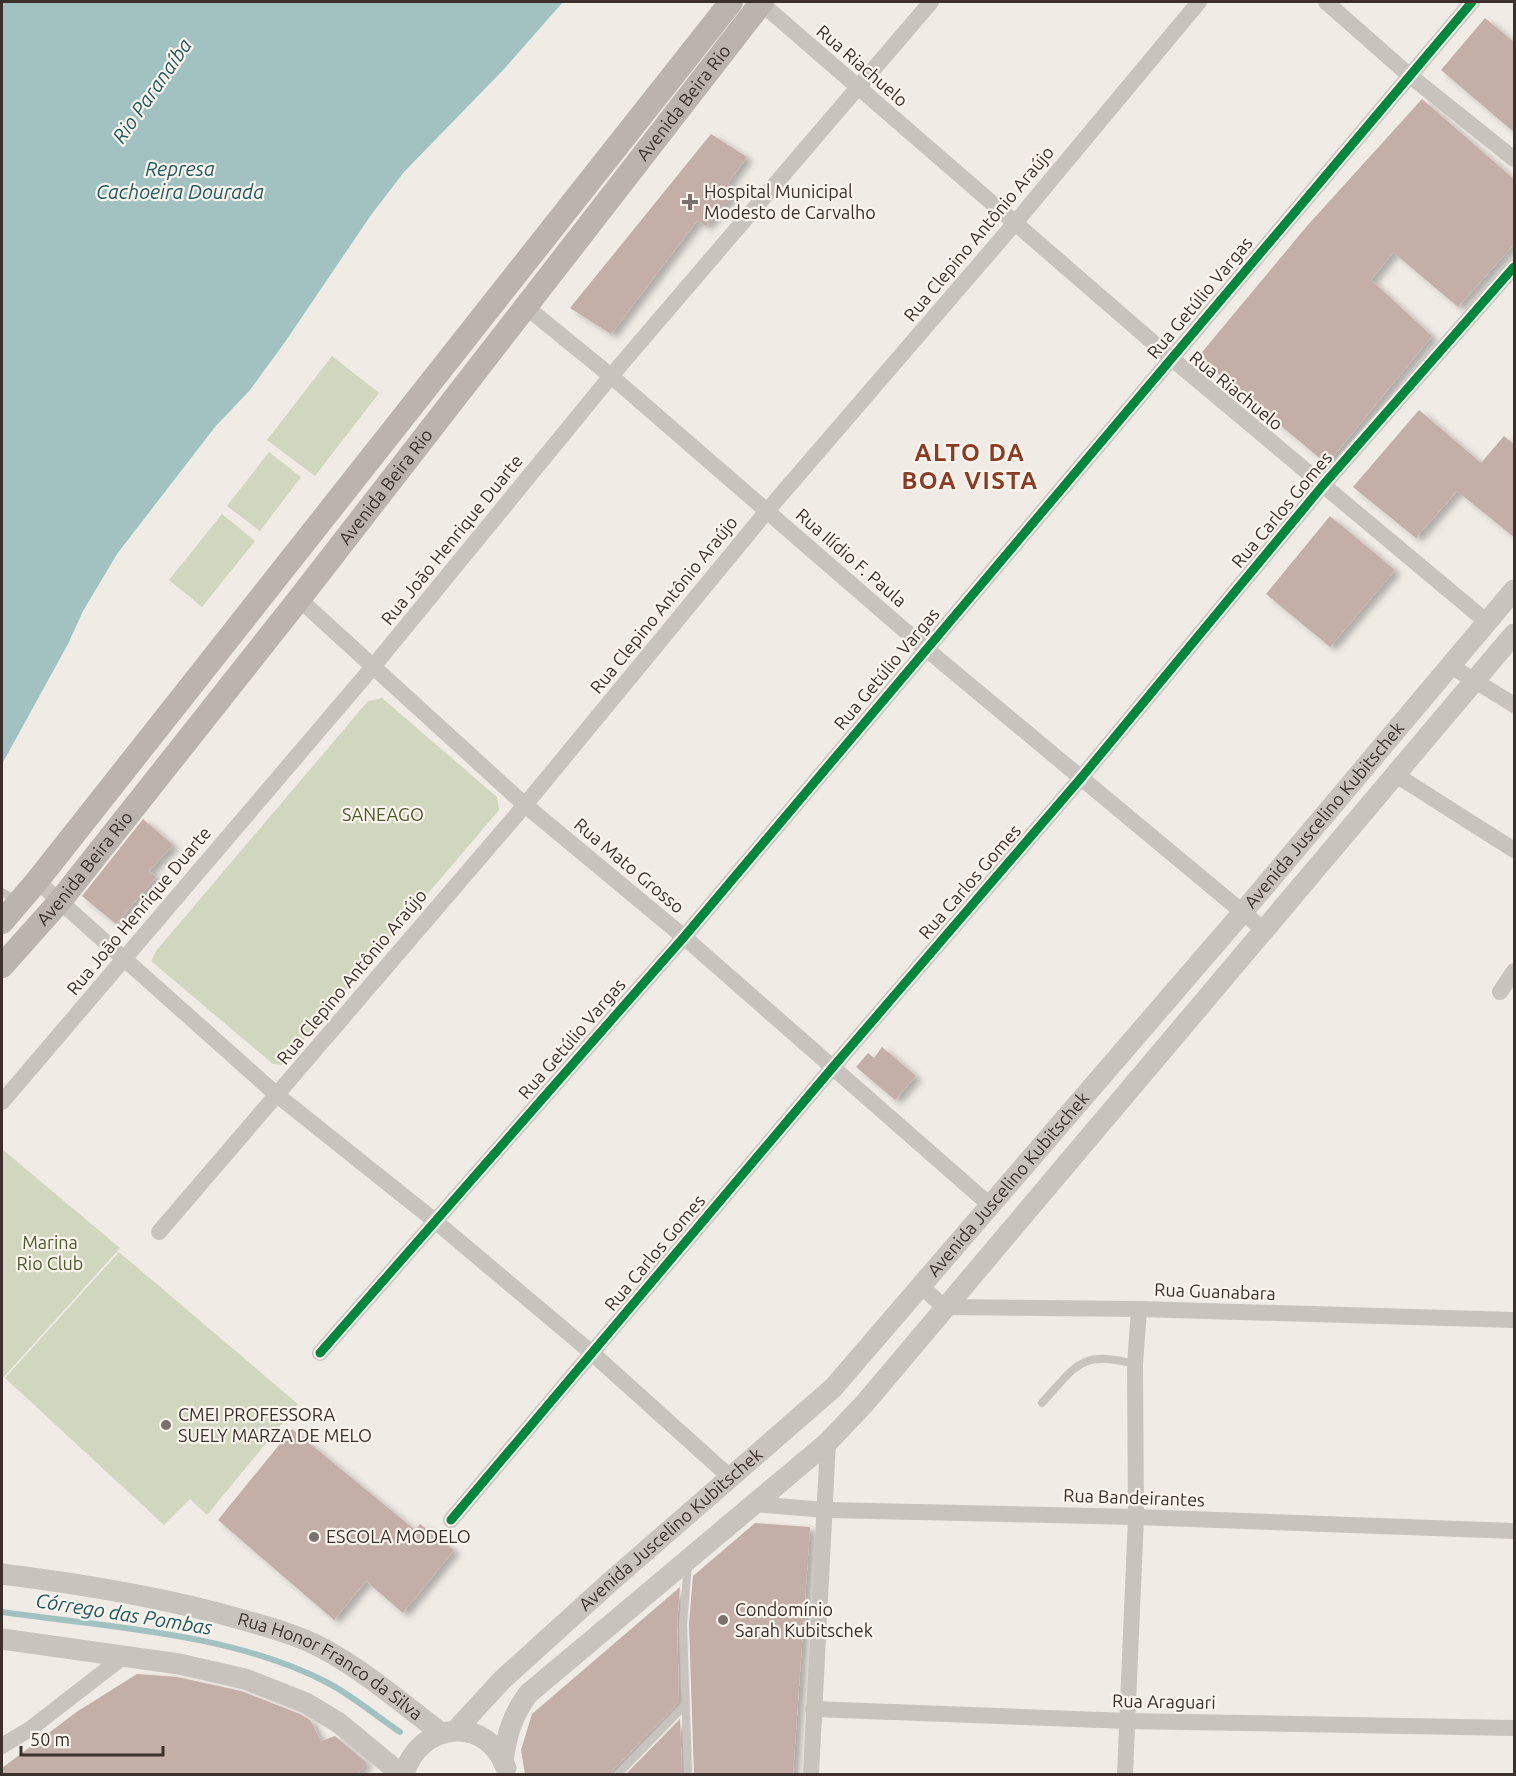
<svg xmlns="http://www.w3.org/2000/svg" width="1516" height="1776" font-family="Ubuntu,sans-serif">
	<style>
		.green { fill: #d1d6bf }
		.water { fill: #a1c2c1 }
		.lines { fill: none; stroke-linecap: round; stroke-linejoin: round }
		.stream { stroke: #a1c2c1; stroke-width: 6 }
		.building { fill: #c3afa7; filter: url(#shadow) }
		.service { stroke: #c9c3be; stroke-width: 8 }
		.minor { stroke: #c9c3be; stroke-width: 16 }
		.tertiary { stroke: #c9c3be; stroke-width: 21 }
		.secondary { stroke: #bab3ae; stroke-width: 24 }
		.cycleway-casing { stroke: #fbf5ee; stroke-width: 13 }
		.cycleway { stroke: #00873e; stroke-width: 9 }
		.poi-dot { fill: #7a716c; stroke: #fbf5ee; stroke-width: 2 }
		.labels { text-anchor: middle; stroke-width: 4.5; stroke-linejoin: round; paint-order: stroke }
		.street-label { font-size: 18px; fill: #3b302b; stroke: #fbf5ee }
		.poi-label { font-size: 18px; fill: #3b302b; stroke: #fbf5ee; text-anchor: start }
		.park-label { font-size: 18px; fill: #4a5a2e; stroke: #fbf5ee }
		.water-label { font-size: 20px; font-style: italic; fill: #1f5a5e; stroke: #fbf5ee }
		.district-label { font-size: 24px; font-weight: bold; letter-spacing: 1.5px; fill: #8c3b22; stroke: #fbf5ee }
	</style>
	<defs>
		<filter id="shadow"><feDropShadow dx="6" dy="4" stdDeviation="3" flood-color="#0004"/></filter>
	</defs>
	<rect width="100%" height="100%" fill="#f0ebe5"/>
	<!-- green -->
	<g class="green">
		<path d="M332,356l47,37 -64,83 -48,-36z"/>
		<path d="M269,452l32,25 -41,54 -33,-25z"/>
		<path d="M222,514l33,27 -53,66 -33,-27z"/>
		<path d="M382,698l115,99 2,13 -217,255 -9,-1 -122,-103 5,-10 212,-250z"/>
		<path d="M2,1149l118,99 -118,131z"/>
		<path d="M119,1252l179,152 -91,111 -17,-16 -26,26 -159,-147z"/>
	</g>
	<!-- water -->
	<path class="water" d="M2,2h561l-58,66 -101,104 -33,43 -86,127 -35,48 -35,37 -98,127 -34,57 -15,33 -66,120z"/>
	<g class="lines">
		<!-- stream -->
		<path class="stream" d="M2,1612c104,15 231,21 326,71 25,13 48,33 72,49"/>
	</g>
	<!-- building -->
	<g class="building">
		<path d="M1485,18l30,25v90l-74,-63z"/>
		<path d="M1422,99l93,81v63l-57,64 -65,-55 -22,28 61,56 -105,128 -129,-107 109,-131z"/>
		<path d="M711,134l36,23 -19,26 9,7 -31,36 -9,-5 -86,113 -41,-26z"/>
		<path d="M1419,410l62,53 23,-27 11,9v93l-58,-47 -41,47 -63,-51z"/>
		<path d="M1330,516l65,54 -65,77 -64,-53z"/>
		<path d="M143,819l30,26 -24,26 7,6 -40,47 -34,-28z"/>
		<path d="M882,1047l34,29 -21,24 -39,-33 12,-14 6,5z"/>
		<path d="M292,1429l123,101 5,-6 34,26 -51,63 -37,-32 -32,39 -116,-100z"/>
		<path d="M755,1523l55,4 -17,247h-99l-5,-150 4,-48z"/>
		<path d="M680,1587l-3,37 2,78 -66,68 -1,4h-87l-4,-24 11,-36z"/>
		<path d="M137,1674l40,3 64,14 59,23 10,6 11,21 14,-5 32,27 -10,11h-355v-6l76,-57z"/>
		<path d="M680,1719l2,55h-56z"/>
	</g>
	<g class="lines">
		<!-- service -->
		<g class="service">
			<path d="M2,892l14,8"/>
			<path d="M1042,1403c35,-38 38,-53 93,-39"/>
			<path d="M688,1563l-5,61 5,150"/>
			<path d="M618,1774l66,-68"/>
		</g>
		<!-- minor -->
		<g class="minor">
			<path d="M1326,2l83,73 105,84"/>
			<path d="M761,3l410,355 316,264"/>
			<path d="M525,306l86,70 314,272 339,282"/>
			<path d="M299,599l226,206 159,132 307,269"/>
			<path d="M1451,666l63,39"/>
			<path d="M1396,775l118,75"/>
			<path d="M37,881l240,214 158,126 157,132 139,125"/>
			<path d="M1500,992l14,-21"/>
			<path d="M2,1102l370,-434 239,-292 320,-374"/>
			<path d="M159,1232l366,-427 242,-294 248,-288 184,-221"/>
			<path d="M922,1287l22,20 195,2 375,11"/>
			<path d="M320,1353l364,-416 788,-935"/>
			<path d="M752,1504l74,6 310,7 378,14"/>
			<path d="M451,1520l382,-453 248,-289 243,-294 190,-217"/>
			<path d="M813,1709l314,12 387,7"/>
			<path d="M2,1746l28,-17 93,-72"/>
			<path d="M811,1774l17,-332"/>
			<path d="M1125,1774l11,-257 -1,-153 4,-55"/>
		</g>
		<!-- tertiary -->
		<g class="tertiary">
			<path id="s1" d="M2,1574c80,10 160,23 238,45 27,8 56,15 82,29 43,23 80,55 119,85"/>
			<path d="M2,1639l177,25 66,15 61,24 33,20 62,51"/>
			<path id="s2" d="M456,1730l46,-50 107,-97 224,-195 410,-476 271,-322"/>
			<path d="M503,1761c4,-27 9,-45 25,-67l300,-252 37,-39 649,-769"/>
			<path d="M404,1774c15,-52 83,-60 102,-6"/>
		</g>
		<!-- secondary -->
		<g class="secondary">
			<path d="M2,922l35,-41 694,-879"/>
			<path id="s3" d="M2,966l58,-65 239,-302 463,-597"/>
		</g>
		<!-- cycleway casing -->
		<g class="cycleway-casing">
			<g id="cycleway">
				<path d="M320,1353l364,-416 788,-935"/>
				<path d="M451,1520l382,-453 248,-289 243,-294 190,-217"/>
			</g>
		</g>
		<!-- cycleway -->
		<use href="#cycleway" class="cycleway"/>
	</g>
	<!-- markers -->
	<g class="poi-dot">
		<path d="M687 193h6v6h6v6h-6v6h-6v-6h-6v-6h6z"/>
		<circle cx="166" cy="1425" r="6"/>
		<circle cx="314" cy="1537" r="6"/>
		<circle cx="723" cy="1620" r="6"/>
	</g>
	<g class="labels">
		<!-- street labels -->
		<g class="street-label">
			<text transform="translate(862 66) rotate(41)" y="6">Rua Riachuelo</text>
			<text dy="6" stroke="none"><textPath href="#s3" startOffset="1100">Avenida Beira Rio</textPath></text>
			<text transform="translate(979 234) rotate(-50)" y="6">Rua Clepino Antônio Araújo</text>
			<text transform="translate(1200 298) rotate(-50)" y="6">Rua Getúlio Vargas</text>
			<text transform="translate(1236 391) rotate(39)" y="6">Rua Riachuelo</text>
			<text dy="6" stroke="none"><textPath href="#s3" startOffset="614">Avenida Beira Rio</textPath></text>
			<text transform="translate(1282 510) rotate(-50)" y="6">Rua Carlos Gomes</text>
			<text transform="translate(452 540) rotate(-51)" y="6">Rua João Henrique Duarte</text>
			<text transform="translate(851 558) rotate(41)" y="6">Rua Ilídio F. Paula</text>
			<text transform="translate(664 605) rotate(-51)" y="6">Rua Clepino Antônio Araújo</text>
			<text transform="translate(887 669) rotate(-50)" y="6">Rua Getúlio Vargas</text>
			<text dy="6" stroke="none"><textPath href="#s2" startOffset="1264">Avenida Juscelino Kubitschek</textPath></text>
			<text transform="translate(629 866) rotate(40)" y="6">Rua Mato Grosso</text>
			<text dy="6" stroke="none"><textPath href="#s3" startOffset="128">Avenida Beira Rio</textPath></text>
			<text transform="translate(970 882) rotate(-49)" y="6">Rua Carlos Gomes</text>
			<text transform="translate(139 911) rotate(-50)" y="6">Rua João Henrique Duarte</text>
			<text transform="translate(352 977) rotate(-50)" y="6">Rua Clepino Antônio Araújo</text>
			<text transform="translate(572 1039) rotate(-49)" y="6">Rua Getúlio Vargas</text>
			<text dy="6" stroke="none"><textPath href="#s2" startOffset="778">Avenida Juscelino Kubitschek</textPath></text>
			<text transform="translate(655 1253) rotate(-50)" y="6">Rua Carlos Gomes</text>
			<text transform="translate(1215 1292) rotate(2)" y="6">Rua Guanabara</text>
			<text transform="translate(1134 1498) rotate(2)" y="6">Rua Bandeirantes</text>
			<text dy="6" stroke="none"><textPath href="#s2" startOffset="294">Avenida Juscelino Kubitschek</textPath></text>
			<text dy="6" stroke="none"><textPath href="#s1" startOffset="345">Rua Honor Franco da Silva</textPath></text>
			<text transform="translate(1164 1702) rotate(1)" y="6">Rua Araguari</text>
		</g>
		<!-- poi labels -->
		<g class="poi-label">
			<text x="704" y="198">Hospital Municipal<tspan x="704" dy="21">Modesto de Carvalho</tspan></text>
			<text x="178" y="1421">CMEI PROFESSORA<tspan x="178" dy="21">SUELY MARZA DE MELO</tspan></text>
			<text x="326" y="1543">ESCOLA MODELO</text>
			<text x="735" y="1616">Condomínio<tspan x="735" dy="21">Sarah Kubitschek</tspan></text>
		</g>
		<!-- park labels -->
		<g class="park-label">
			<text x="383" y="821">SANEAGO</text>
			<text x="50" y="1249">Marina<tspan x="50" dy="21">Rio Club</tspan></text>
		</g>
		<!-- water labels -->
		<g class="water-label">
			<text transform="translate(152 91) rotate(-55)" y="7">Rio Paranaíba</text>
			<text x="180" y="176">Represa<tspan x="180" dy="23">Cachoeira Dourada</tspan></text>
			<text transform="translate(124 1614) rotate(9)" y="7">Córrego das Pombas</text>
		</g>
		<!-- district labels -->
		<g class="district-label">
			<text x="970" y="461">ALTO DA<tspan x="970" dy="28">BOA VISTA</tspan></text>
		</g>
	</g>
	<!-- border -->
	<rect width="1516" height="1776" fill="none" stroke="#3b302b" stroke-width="6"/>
	<!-- scale -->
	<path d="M21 1746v9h142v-9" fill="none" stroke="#3b302b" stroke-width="3"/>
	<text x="30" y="1746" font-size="18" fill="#3b302b" stroke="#fbf5ee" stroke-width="4.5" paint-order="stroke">50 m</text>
</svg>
